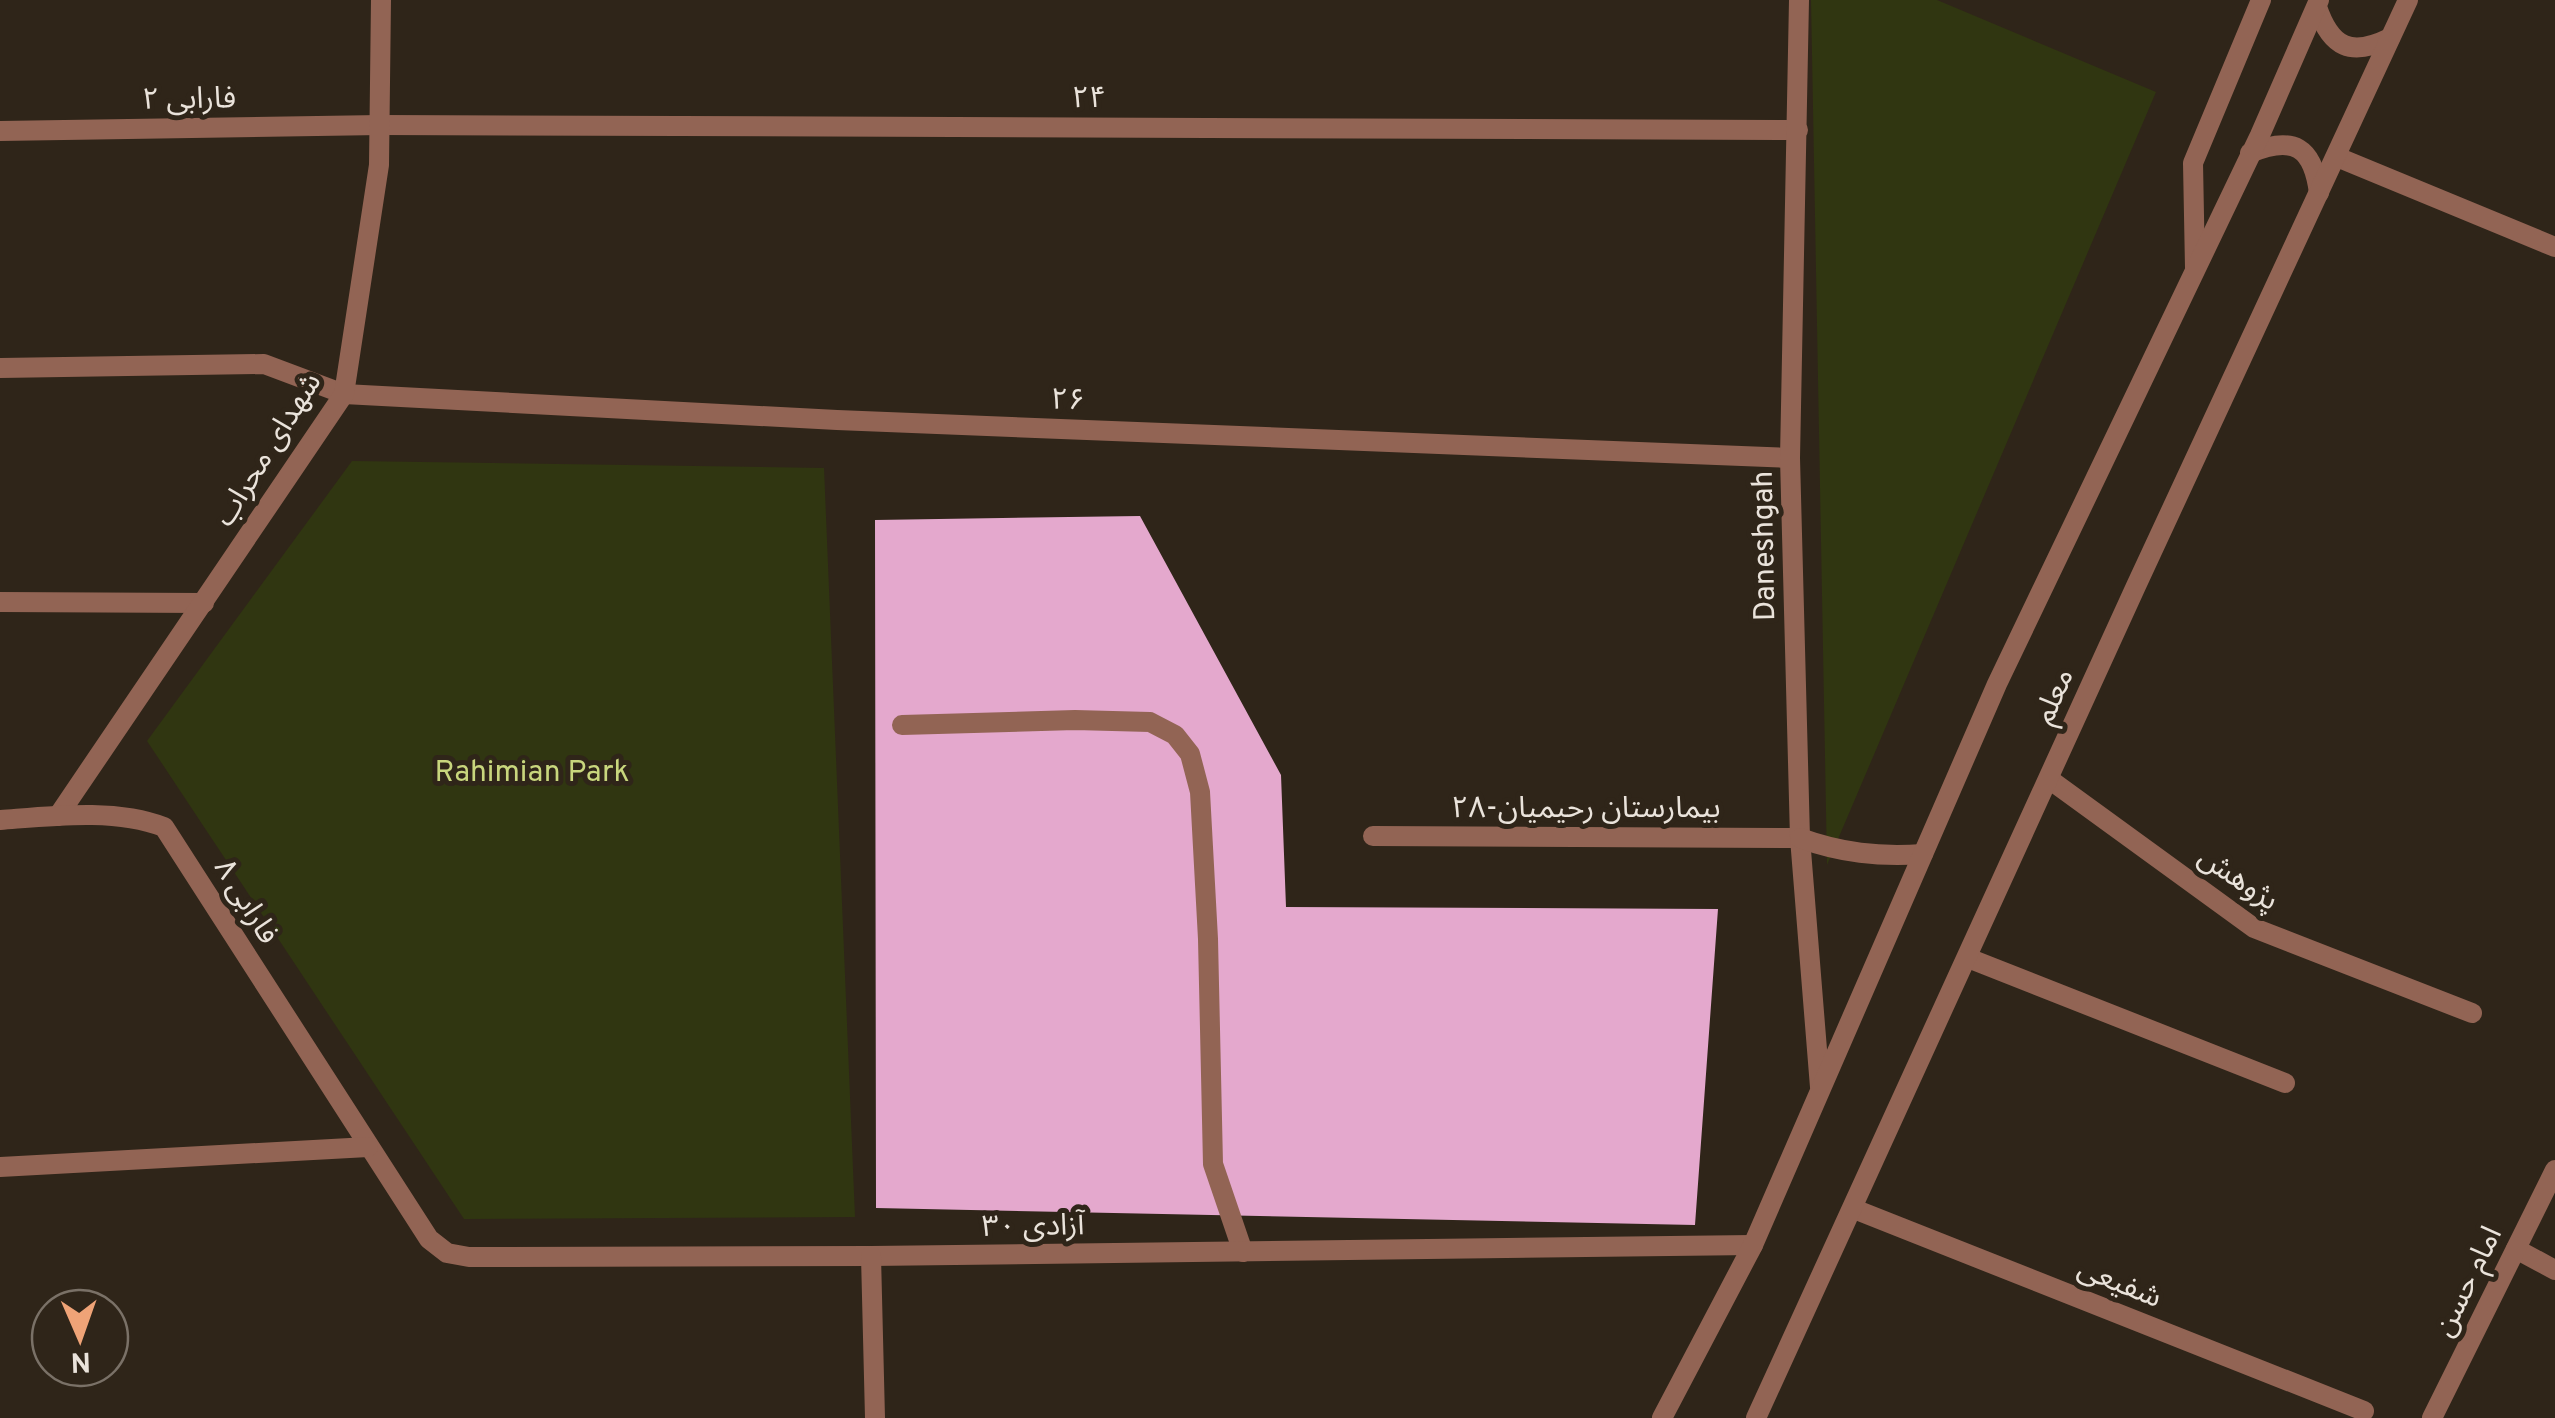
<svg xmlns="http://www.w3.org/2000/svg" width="2555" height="1418" font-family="Overpass,'Noto Sans Arabic',sans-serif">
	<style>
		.green { fill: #303611 }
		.building { fill: #e4a8cd }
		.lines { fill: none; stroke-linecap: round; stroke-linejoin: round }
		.service { stroke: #926454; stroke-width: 20 }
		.minor { stroke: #926454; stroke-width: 20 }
		.tertiary { stroke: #926454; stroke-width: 20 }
		.labels { text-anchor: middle; stroke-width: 10; stroke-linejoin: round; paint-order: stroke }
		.street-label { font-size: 30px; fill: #eae3db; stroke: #2f2519 }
		.park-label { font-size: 30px; fill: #c8d67d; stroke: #2f2519 }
	</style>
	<rect width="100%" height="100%" fill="#2f2519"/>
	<!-- green -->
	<g class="green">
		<path d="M1811,0h126l219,92 -329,773z"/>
		<path d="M352,461l472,7 31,749 -391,2 -317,-478z"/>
	</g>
	<!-- building -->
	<path class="building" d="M1140,516l141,259 5,132 432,2 -23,316 -819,-17 -1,-688z"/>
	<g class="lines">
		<!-- service -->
		<path class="service" d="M902,725l173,-5 75,2 25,13 15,19 10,38 8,147 5,225 30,88"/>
		<!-- minor -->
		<g class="minor">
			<path d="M0,131l380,-6 1418,5"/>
			<path d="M2337,157l218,90"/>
			<path d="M2195,268l-2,-105 68,-163"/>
			<path d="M0,368l264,-4 80,30 493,26 953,38"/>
			<path d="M0,602l204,1"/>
			<path d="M2049,779l205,149 218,85"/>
			<path d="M58,816l286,-422 35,-229 2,-165"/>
			<path d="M0,820c52,-4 115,-12 164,7l265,412 18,14 22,4 402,-1 882,-11"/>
			<path d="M1373,836l427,2"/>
			<path d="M1968,958l317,125"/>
			<path d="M0,1167l368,-20"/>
			<path d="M1854,1209l510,202"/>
			<path d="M2516,1249l39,21"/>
			<path d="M871,1256l4,162"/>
		</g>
		<!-- tertiary -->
		<g class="tertiary">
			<path d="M1799,0l-9,458 10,380 20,249"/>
			<path d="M2317,7c14,41 34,50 73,31"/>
			<path d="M2250,153c44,-18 63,-6 69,40"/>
			<path d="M1800,838c41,15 79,19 123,16"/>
			<path d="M1662,1418l91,-173 244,-561 263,-549 59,-135"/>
			<path d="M1756,1418l380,-832 272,-586"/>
			<path d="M2432,1418l123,-248"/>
		</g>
	</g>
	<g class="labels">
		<!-- street labels -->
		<g class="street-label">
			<text x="1089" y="107">۲۴</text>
			<text transform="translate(189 98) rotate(-1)" y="10">فارابی ۲</text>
			<text transform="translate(1068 399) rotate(2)" y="10">۲۶</text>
			<text transform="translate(267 449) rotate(-58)" y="10">شهدای محراب</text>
			<text transform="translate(1763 546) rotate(-91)" y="10">Daneshgah</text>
			<text transform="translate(2053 696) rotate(-66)" y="10">معلم</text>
			<text x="1586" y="817">۲۸-بیمارستان رحیمیان</text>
			<text transform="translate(2239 878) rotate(34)" y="10">پژوهش</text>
			<text transform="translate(247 901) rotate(58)" y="10">فارابی ۸</text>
			<text transform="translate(1033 1225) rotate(-1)" y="10">آزادی ۳۰</text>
			<text transform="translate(2467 1281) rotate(-64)" y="10">امام حسن</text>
			<text transform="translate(2120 1282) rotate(22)" y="10">شفیعی</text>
		</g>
		<!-- park labels -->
		<g class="park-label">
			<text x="532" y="781">Rahimian Park</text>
		</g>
	</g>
	<!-- north arrow -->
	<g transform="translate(80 1338) rotate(178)"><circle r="48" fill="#2f2519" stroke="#7a7167" stroke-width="2.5"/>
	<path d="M0-8L18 38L0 25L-18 38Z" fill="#efa377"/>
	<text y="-15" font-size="28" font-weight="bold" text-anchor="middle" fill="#eae3db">N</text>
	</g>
</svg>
